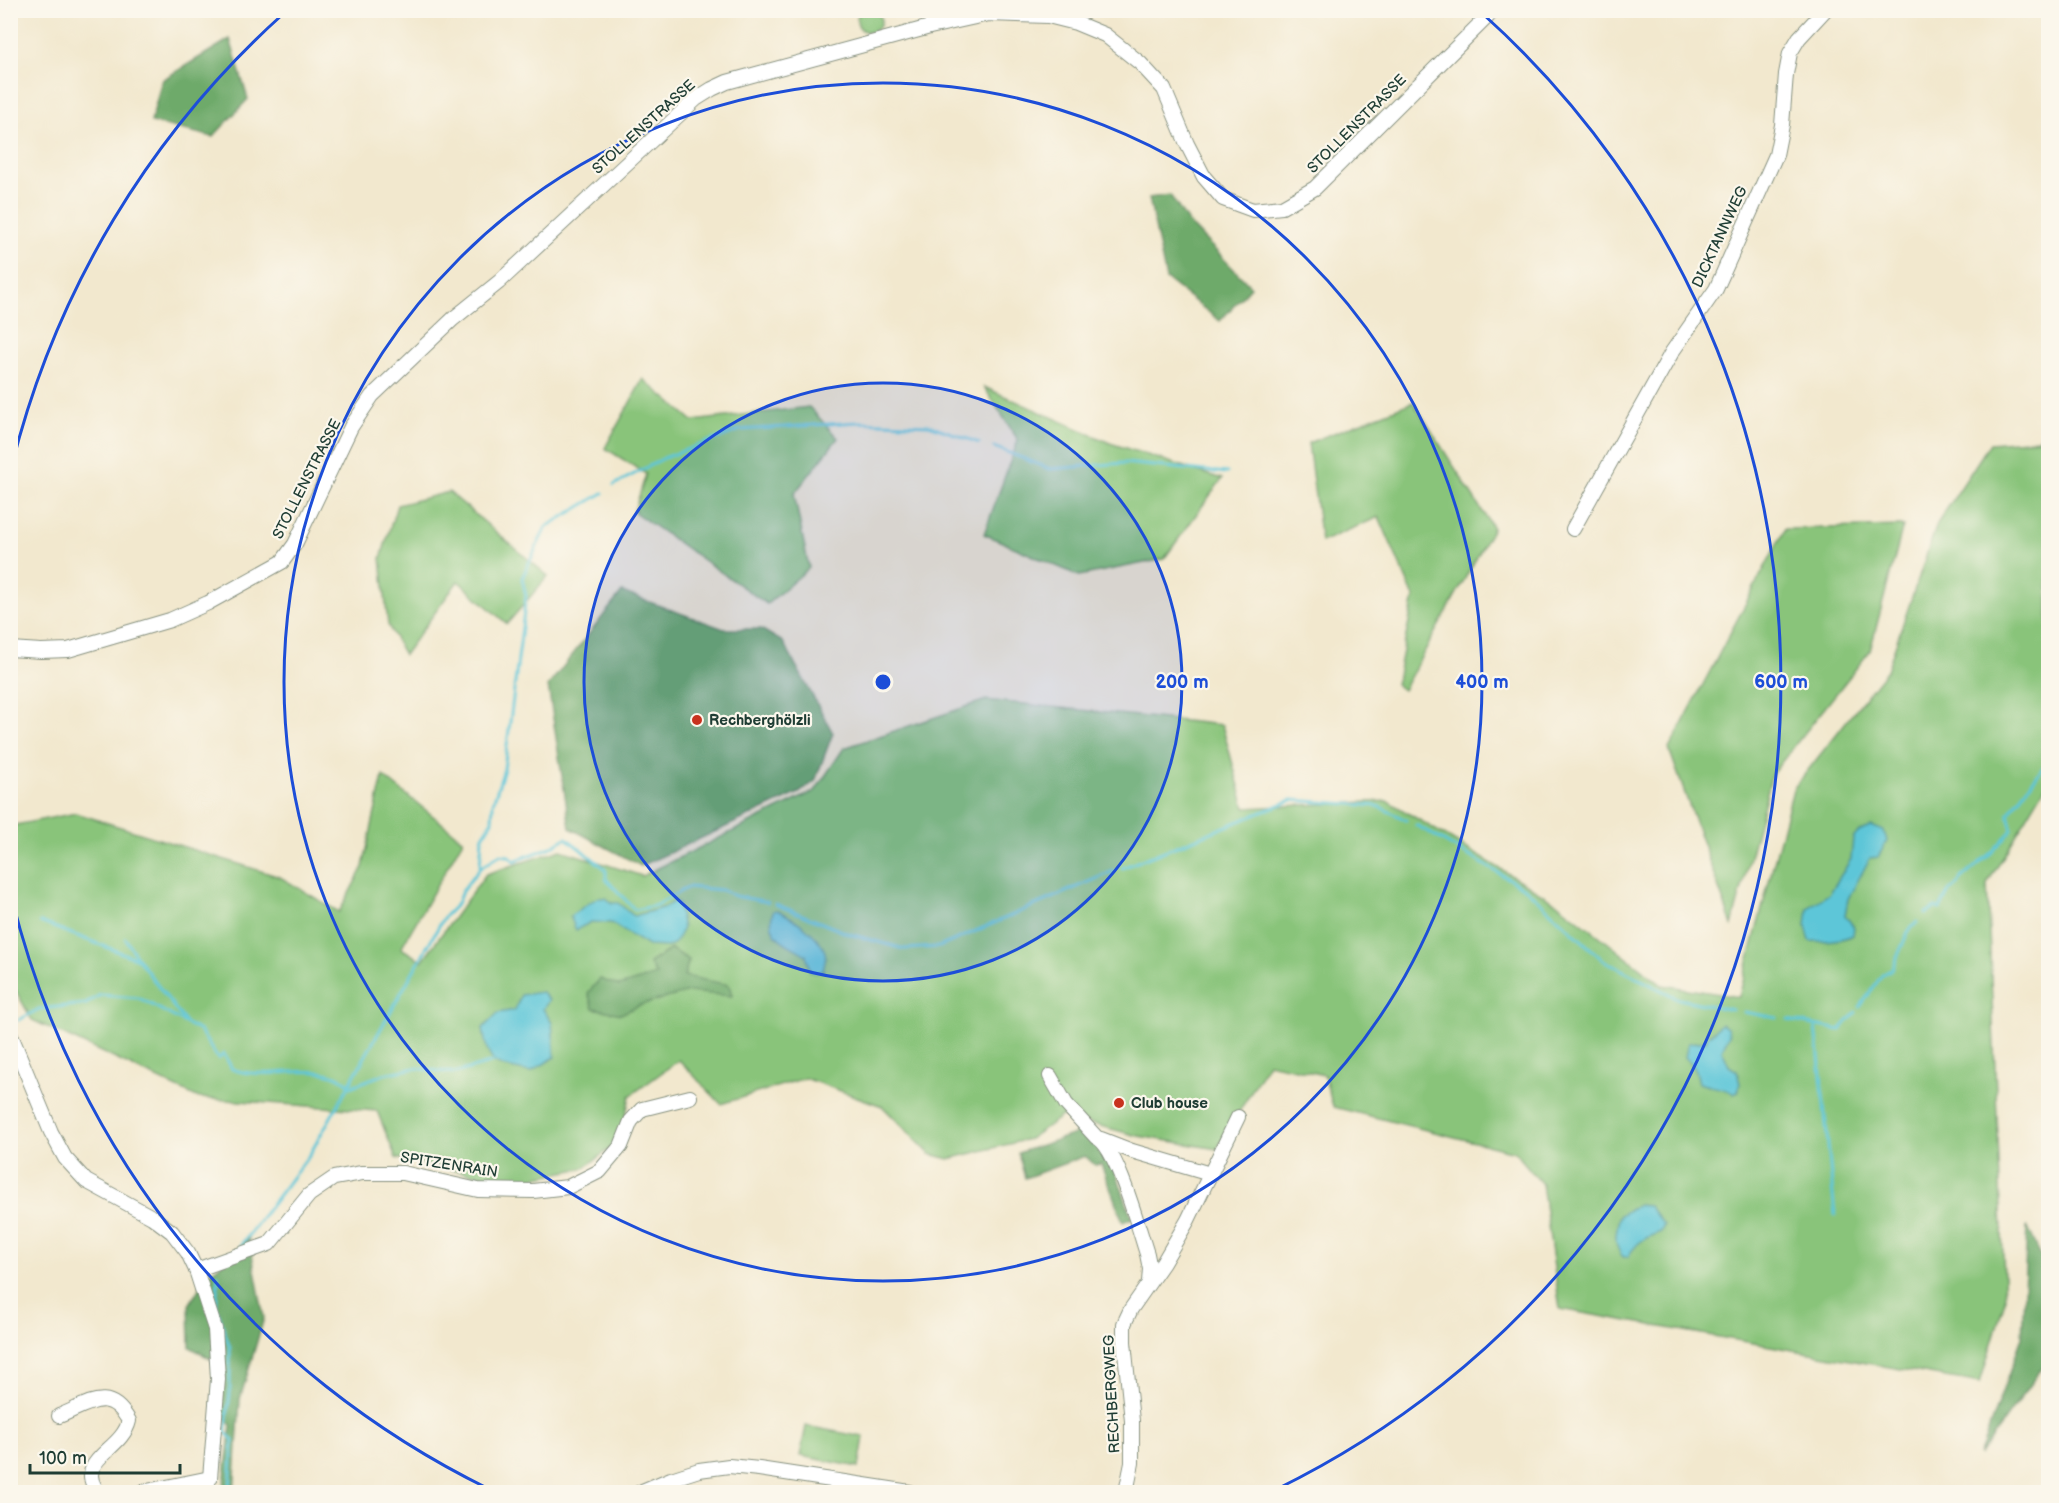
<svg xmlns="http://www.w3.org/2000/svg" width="2059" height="1503" viewBox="0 0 2059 1503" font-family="'Balsamiq Sans',sans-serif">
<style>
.green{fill:#89c47a;stroke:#548057;stroke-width:1.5}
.forest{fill:#6eaa6a;stroke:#46744f;stroke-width:1.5}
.water{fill:#5dc6d8;stroke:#3e8286;stroke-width:1.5}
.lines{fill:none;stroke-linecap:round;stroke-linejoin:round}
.stream{stroke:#5dc6d8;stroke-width:3}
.minor-casing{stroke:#889281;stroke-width:16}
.minor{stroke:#fff;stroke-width:14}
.ring{fill:none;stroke:#1d4ed8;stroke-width:3}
.poi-dot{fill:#c8321e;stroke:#fbf7ec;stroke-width:2}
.labels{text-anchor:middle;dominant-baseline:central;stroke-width:4.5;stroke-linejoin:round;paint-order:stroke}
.street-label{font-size:15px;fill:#1f3d34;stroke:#fbf7ec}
.poi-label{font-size:15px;font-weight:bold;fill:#1f3d34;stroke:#fbf7ec;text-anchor:start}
.centre{fill:#1d4ed8;stroke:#fbf7ec;stroke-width:3}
.ring-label{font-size:18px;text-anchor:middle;font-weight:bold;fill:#1d4ed8;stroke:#fbf7ec;stroke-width:4.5;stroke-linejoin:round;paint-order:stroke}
</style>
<rect width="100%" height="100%" fill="#fbf7ec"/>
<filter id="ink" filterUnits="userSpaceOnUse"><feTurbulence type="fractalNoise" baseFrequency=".0167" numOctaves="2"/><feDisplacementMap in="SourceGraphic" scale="12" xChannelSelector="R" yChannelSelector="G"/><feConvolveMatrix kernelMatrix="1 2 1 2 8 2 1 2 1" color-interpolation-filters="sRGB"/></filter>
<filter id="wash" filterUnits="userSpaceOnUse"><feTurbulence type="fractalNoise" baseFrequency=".008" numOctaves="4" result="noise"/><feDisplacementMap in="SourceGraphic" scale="24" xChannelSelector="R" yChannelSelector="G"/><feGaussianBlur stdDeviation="1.35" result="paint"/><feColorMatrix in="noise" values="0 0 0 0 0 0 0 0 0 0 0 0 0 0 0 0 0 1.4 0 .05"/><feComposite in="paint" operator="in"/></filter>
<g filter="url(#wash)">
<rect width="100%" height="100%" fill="#f2e8ce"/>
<g class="green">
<circle cx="869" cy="20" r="12"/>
<path d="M 643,379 L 693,421 L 809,407 L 838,438 L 794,494 L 809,568 L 767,604 L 634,512 L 646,474 L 605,448 Z"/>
<path d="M 984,387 L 1110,443 L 1222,479 L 1164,559 L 1079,576 L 984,534 L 1018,440 Z"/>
<path d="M 1413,402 L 1493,528 L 1403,690 L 1396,685 L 1414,597 L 1379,517 L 1321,542 L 1308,443 Z"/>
<path d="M 2048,424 L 2048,782 L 1987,884 L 2005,1300 L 1980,1383 L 1560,1309 L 1542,1184 L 1515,1152 L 1333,1107 L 1324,1075 L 1268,1063 L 1217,1149 L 1138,1136 L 1062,1116 L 1029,1139 L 949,1159 L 930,1154 L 882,1106 L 805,1078 L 721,1104 L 679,1060 L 630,1096 L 620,1141 L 584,1168 L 511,1182 L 396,1158 L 377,1111 L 199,1098 L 32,1020 L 11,982 L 10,826 L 76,813 L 280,877 L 339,912 L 363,867 L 383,776 L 463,840 L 401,948 L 422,961 L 486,874 L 561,850 L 642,876 L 815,791 L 844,748 L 986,700 L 1222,725 L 1245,808 L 1388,801 L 1557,903 L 1662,985 L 1739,997 L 1793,789 L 1887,670 L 1937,524 L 1990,443 L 2039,439 Z"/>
<path d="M 449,492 L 548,576 L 507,624 L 458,581 L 404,655 L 388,625 L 381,558 L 397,505 Z"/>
<path d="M 1903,526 L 1870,651 L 1772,774 L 1732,925 L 1669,749 L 1785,529 Z"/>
<path d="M 806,1426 L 864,1437 L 859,1467 L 800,1456 Z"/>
</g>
<g class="forest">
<path d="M 230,39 L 248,99 L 213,137 L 151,122 L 162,80 Z"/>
<path d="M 1170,195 L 1187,221 L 1251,287 L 1220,321 L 1166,279 L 1149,198 Z"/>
<path d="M 622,592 L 724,629 L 761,629 L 783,642 L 833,733 L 815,781 L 799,793 L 641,866 L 570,828 L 548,686 Z"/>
<path d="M 671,949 L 689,960 L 684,976 L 729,985 L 732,996 L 689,992 L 640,1005 L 621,1014 L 593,1008 L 588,993 L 600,979 L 619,986 L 656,975 L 649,963 Z"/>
<path d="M 1080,1132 L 1100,1146 L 1112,1161 L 1132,1218 L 1123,1222 L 1101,1164 L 1095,1165 L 1085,1156 L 1025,1178 L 1018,1153 Z"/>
<path d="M 2027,1225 L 2048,1272 L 2048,1359 L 1979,1456 L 2022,1337 Z"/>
<path d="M 249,1239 L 264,1318 L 240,1399 L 234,1492 L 223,1492 L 231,1425 L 218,1412 L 213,1360 L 190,1347 L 189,1305 L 206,1277 Z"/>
</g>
<g class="water">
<path d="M 1871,826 L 1884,831 L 1887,841 L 1878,857 L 1870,858 L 1848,899 L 1845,915 L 1854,927 L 1853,935 C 1845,940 1820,942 1810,941 L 1806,926 L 1808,908 L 1830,893 L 1851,859 L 1853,838 L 1859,832 Z"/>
<path d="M 597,898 L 606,898 L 612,903 L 618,903 L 634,916 L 665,907 L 674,901 L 678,903 L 683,928 L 675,943 L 668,947 L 648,946 L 611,923 L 591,922 L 576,930 L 570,916 Z"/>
<path d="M 777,910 C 792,917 820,935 825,952 C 827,958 824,965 823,971 L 815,973 L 810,971 L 806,955 C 786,942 765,938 773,911 Z"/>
<path d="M 542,992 L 549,1000 L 543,1009 L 552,1023 L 555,1057 L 531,1072 C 495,1065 488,1068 483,1028 L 498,1013 L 515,1010 L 521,995 Z"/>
<path d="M 1721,1024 L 1727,1028 L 1729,1035 L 1722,1050 L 1729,1066 L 1737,1071 L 1740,1084 L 1738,1092 L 1734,1094 C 1728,1088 1710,1087 1699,1083 L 1696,1070 L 1685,1057 L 1688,1043 L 1706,1041 L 1708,1036 Z"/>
<path d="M 1637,1205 L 1649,1206 L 1664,1225 L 1661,1232 C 1646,1237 1636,1242 1628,1257 L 1623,1257 C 1612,1244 1616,1230 1620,1215 Z"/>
</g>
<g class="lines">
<g class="stream">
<path d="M 994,447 L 1050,469 L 1124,463 L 1227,473"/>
<path d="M 614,485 L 664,458 L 740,430 L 858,422 L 929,425 L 979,443"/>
<path d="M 1416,825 L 1526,889 L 1603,960 L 1655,987"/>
<path d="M 480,867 L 482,838 L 492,821 L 493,803 L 504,769 L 526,596 L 522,578 L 546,527 L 603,493"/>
<path d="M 1122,868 L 1292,800 L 1378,806 L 1406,820"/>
<path d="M 775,904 L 849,934 L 904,949 L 939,947 L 1114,871"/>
<path d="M 1925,914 L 1935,907 L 1940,909 L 1949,891 L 1958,885 L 1962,878 L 1992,852 L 2012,830 L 2008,814 L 2048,761"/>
<path d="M 40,922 L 138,959"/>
<path d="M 125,938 L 138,959 L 185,1022"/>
<path d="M 1657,988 L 1679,999 L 1732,1010"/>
<path d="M 1860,1007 L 1882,975 L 1892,969 L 1908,932 L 1917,922"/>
<path d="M 1744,1012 L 1777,1018"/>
<path d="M 19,1020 L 39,1009 L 86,1004 L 100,995 L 139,998 L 200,1031 L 218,1059 L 224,1054 L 232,1069 C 238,1071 245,1073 251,1073 C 282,1076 324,1062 349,1084"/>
<path d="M 1788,1020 L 1840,1030 L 1856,1012"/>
<path d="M 1816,1026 L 1835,1215"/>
<path d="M 347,1088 L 384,1074 L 415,1068 L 455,1073 L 493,1062"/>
<path d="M 241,1245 L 310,1154 L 444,917 L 457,904 L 462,891 L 479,869 L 499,855 L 509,856 L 514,861 L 549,848 L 566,838 L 602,866 L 606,871 L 606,879 L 635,910 L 657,905 L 688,887 L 722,890 L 735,896 L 768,902"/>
<path d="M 218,1275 L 216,1307 L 230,1348 L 230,1393 L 225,1432 L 233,1440 L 230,1488 L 226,1492"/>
</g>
</g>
</g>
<g filter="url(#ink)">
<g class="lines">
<g class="minor-casing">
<g id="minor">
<path d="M 1573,529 L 1672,352 L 1716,289 L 1776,155 L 1782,125 L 1786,74 L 1790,53 L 1799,38 L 1825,10"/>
<path d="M 10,649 L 41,651 L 68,650 L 170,620 L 208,603 L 282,562 L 295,544 L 351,427 L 372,396 L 453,319 L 499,282 L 696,99 L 712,89 L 727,82 L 930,27 L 989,14 L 1048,16 L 1076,23 L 1105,35 L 1140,63 L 1164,89 L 1187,144 L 1204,177 L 1223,199 L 1253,210 L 1282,207 L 1315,188 L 1494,10"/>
<path d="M 10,1033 L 51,1132 L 65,1158 L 86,1181 L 152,1217 L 172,1232 L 188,1253 L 196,1270 L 215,1329 L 218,1379 L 210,1478 L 203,1492"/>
<path d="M 1050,1076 L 1066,1104 L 1096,1137 C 1117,1146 1139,1230 1147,1254 L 1150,1269 L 1149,1282"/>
<path d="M 1101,1139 L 1132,1151 L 1210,1174"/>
<path d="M 196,1270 L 269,1244 L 309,1195 L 334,1178 L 362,1173 L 403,1173 L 478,1190 L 533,1191 L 568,1187 L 600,1171 L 621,1146 L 631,1121 L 642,1109 L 690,1097"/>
<path d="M 59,1416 C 89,1404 109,1385 129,1421 C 122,1451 73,1460 98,1492"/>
<path d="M 142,1492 L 210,1478"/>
<path d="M 640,1492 L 671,1479 L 699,1470 L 729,1466 L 759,1469 L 910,1492"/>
<path d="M 1126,1492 L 1132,1463 L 1132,1421 L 1124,1342 L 1124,1324 L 1131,1309 L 1163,1263 L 1188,1220 L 1238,1117"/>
</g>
</g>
<use href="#minor" class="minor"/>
</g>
</g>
<circle cx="883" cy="682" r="299" fill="#1d4ed8" fill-opacity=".12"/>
<g class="ring">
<circle cx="883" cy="682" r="299"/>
<circle cx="883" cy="682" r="599"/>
<path d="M489 1489A898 898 0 0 1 12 899M12 465A898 898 0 0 1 282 15M1484 15A898 898 0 0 1 1277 1489"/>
</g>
<g class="poi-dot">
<circle cx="697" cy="720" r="6"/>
<circle cx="1119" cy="1103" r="6"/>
</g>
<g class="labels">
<g class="street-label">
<text transform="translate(1357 124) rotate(-45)">STOLLENSTRASSE</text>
<text transform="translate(644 127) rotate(-42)">STOLLENSTRASSE</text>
<text transform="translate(1720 237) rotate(-65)">DICKTANNWEG</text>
<text transform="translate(307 479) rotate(-63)">STOLLENSTRASSE</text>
<text transform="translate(449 1165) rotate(9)">SPITZENRAIN</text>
<text transform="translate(1112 1394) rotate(-93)">RECHBERGWEG</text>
</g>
<g class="poi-label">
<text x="709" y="720">Rechberghölzli</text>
<text x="1131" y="1103">Club house</text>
</g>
</g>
<circle cx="883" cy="682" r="9" class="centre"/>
<g class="ring-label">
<text x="1182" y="688">200 m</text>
<text x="1482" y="688">400 m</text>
<text x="1781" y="688">600 m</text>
</g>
<rect width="2059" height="1503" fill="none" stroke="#fbf7ec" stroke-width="36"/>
<path d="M30 1464v9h150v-9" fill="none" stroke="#1f3d34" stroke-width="3"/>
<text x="39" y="1464" font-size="18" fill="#1f3d34" stroke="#fbf7ec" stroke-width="4.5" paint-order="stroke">100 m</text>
</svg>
